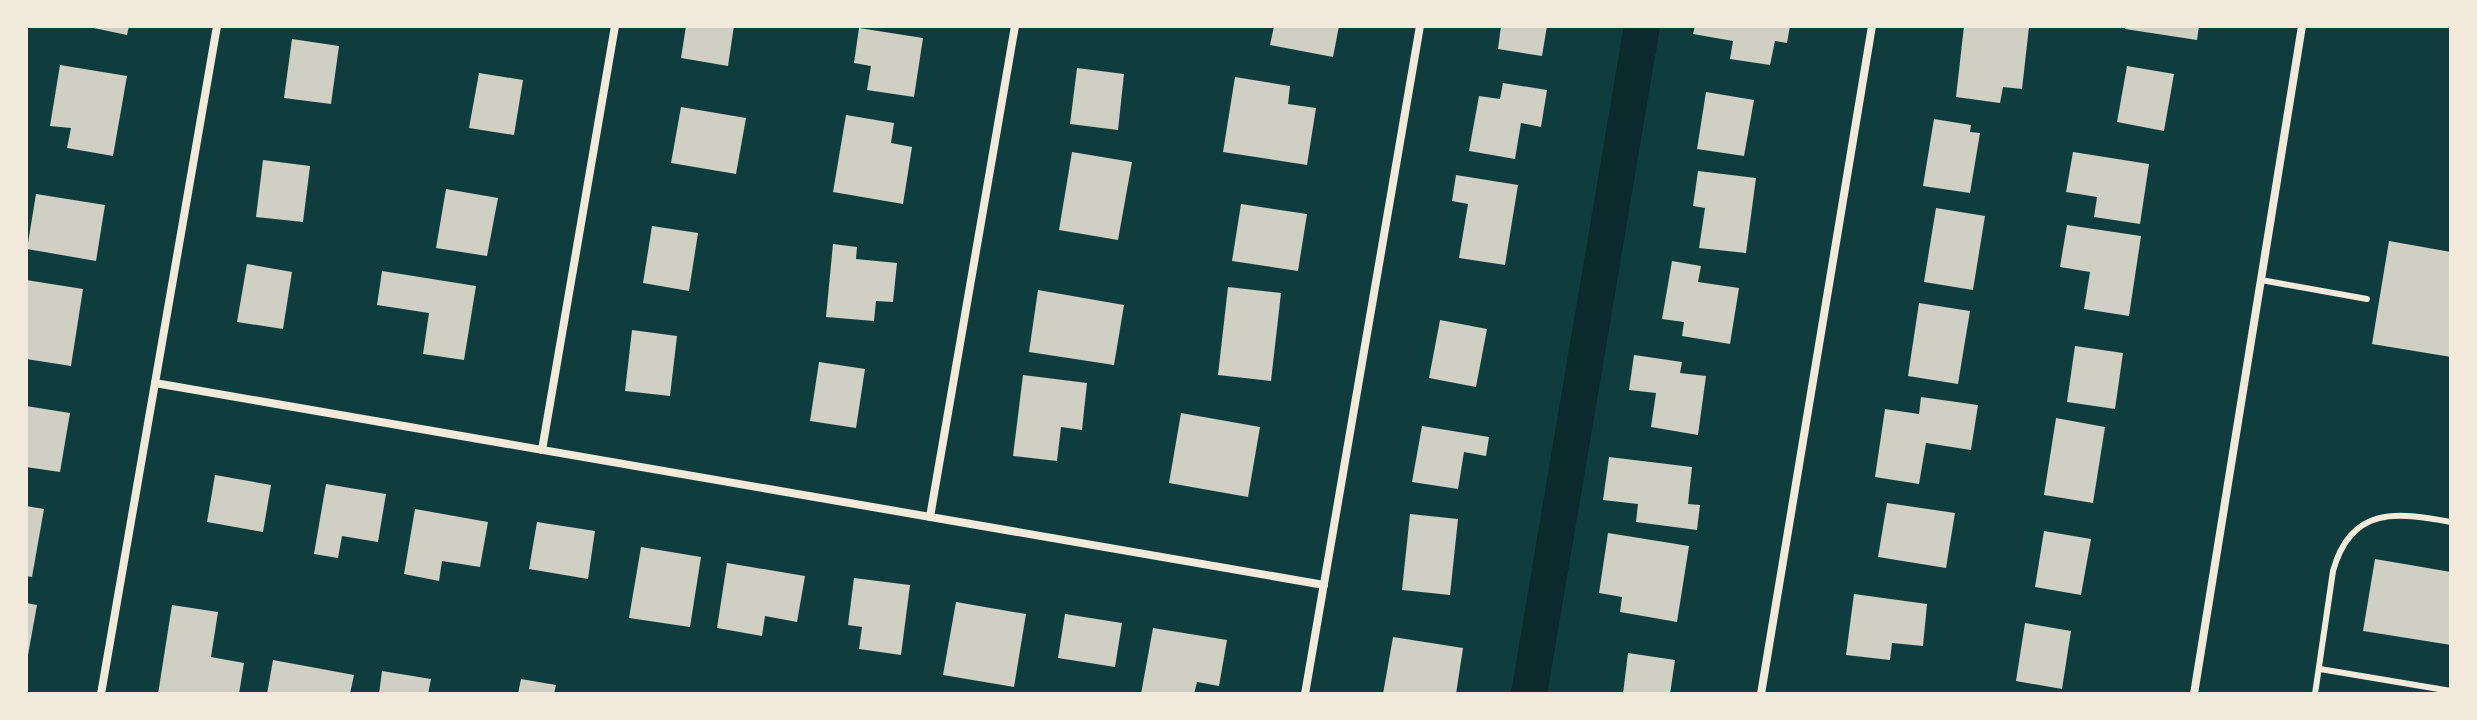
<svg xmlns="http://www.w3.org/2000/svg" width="2477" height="720" viewBox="0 0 2477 720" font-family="Quicksand,sans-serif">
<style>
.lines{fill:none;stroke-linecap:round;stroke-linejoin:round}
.canal{stroke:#0a2a2b;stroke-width:36}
.building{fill:#cfcfc3}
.service{stroke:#f1e9da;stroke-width:6}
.minor{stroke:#f1e9da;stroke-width:8}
</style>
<rect width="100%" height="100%" fill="#0f3d3e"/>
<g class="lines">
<path class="canal" d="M 1529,694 L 1642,26"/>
</g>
<g class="building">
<path d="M 84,26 L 129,26 L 127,35 Z"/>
<path d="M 686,26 L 734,26 L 728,66 L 681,58 Z"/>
<path d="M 1274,26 L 1339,26 L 1333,57 L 1270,45 Z"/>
<path d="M 1501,26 L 1547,26 L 1542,56 L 1498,49 Z"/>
<path d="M 1695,26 L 1790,26 L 1787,43 L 1775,41 L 1770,65 L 1730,59 L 1733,41 L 1693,34 Z"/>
<path d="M 1964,26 L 2029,27 L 2022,89 L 2003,87 L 2000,103 L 1956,97 Z"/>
<path d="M 2125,26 L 2199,26 L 2197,40 L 2125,29 Z"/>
<path d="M 859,28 L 923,38 L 914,97 L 867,90 L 871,66 L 854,63 Z"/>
<path d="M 292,39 L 339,46 L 331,104 L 284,98 Z"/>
<path d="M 60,65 L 127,76 L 113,156 L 67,148 L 71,128 L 50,126 Z"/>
<path d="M 2127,66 L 2174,74 L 2164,131 L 2117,122 Z"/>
<path d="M 1077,68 L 1124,74 L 1118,130 L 1070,124 Z"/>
<path d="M 479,73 L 523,80 L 514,135 L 469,128 Z"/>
<path d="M 1235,77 L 1290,86 L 1288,104 L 1316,108 L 1307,165 L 1223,152 Z"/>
<path d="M 1503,83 L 1547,90 L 1541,127 L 1521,123 L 1515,159 L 1469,151 L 1479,96 L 1500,99 Z"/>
<path d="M 1706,92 L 1754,100 L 1744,156 L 1697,149 Z"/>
<path d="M 681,107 L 746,118 L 736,174 L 671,163 Z"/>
<path d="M 846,115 L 894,123 L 891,143 L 912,147 L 903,204 L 833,192 Z"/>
<path d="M 1934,119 L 1971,125 L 1970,132 L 1980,133 L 1970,193 L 1923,186 Z"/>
<path d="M 1072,152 L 1132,162 L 1118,240 L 1059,230 Z"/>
<path d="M 2073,152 L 2149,164 L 2140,224 L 2094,217 L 2097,197 L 2066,192 Z"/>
<path d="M 263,160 L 310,166 L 303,222 L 256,217 Z"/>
<path d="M 1698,171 L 1756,178 L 1746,253 L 1699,248 L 1705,208 L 1693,206 Z"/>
<path d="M 1456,175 L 1518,185 L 1505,265 L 1459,258 L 1468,204 L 1452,201 Z"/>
<path d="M 446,189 L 498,198 L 487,256 L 436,248 Z"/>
<path d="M 36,194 L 105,205 L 96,261 L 27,249 Z"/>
<path d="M 1241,204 L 1307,214 L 1298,271 L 1232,261 Z"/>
<path d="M 1936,208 L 1985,216 L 1973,290 L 1924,282 Z"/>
<path d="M 2067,225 L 2141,236 L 2129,316 L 2084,309 L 2090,272 L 2060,267 Z"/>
<path d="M 652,226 L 698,233 L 689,291 L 643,283 Z"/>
<path d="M 2389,241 L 2451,252 L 2451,357 L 2372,344 Z"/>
<path d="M 833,244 L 857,247 L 856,259 L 897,263 L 893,302 L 876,301 L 874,321 L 826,317 Z"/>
<path d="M 1672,261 L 1701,266 L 1698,282 L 1739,288 L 1730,344 L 1682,336 L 1684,322 L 1662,319 Z"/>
<path d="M 247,264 L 292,272 L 283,329 L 237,322 Z"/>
<path d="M 382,271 L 476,286 L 464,360 L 423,354 L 429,313 L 377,305 Z"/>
<path d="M 26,280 L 83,289 L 71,366 L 26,359 Z"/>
<path d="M 1228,287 L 1281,293 L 1271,381 L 1218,375 Z"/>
<path d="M 1038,290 L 1124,305 L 1114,365 L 1029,352 Z"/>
<path d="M 1919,303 L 1970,311 L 1958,384 L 1908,376 Z"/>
<path d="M 1440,320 L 1487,329 L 1476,387 L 1429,378 Z"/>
<path d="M 632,330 L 677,336 L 670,396 L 625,391 Z"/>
<path d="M 2075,346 L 2123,353 L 2115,409 L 2067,402 Z"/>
<path d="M 1634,355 L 1682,362 L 1680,373 L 1706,376 L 1698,435 L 1651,427 L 1656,393 L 1629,390 Z"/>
<path d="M 819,362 L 865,369 L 856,428 L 810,421 Z"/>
<path d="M 1023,375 L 1087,383 L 1082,430 L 1061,427 L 1057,461 L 1013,456 Z"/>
<path d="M 1921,397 L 1978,405 L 1971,450 L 1926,443 L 1919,484 L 1875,477 L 1885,409 L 1919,414 Z"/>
<path d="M 26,406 L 70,413 L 60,472 L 26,467 Z"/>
<path d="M 1181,413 L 1260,427 L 1248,497 L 1169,483 Z"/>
<path d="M 2056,418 L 2105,427 L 2093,503 L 2044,495 Z"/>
<path d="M 1422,426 L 1489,437 L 1486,456 L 1464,452 L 1458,489 L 1412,482 Z"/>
<path d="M 1609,457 L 1692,467 L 1688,504 L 1700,505 L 1697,530 L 1636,522 L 1638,504 L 1603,500 Z"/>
<path d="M 215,475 L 271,485 L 263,532 L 207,522 Z"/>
<path d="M 326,484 L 386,494 L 378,542 L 342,536 L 338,558 L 314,554 Z"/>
<path d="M 1887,503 L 1955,513 L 1946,568 L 1878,557 Z"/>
<path d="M 26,506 L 44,509 L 32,577 L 26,576 Z"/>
<path d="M 415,509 L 488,522 L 480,567 L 442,561 L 439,581 L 404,574 Z"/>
<path d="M 1410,514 L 1458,519 L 1450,595 L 1402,590 Z"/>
<path d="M 537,522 L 595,531 L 588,579 L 529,569 Z"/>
<path d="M 2044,531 L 2091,539 L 2081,595 L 2035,587 Z"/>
<path d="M 1608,533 L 1689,546 L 1677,622 L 1620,612 L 1622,597 L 1599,593 Z"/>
<path d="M 641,547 L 701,557 L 690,627 L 629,618 Z"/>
<path d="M 2375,559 L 2451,572 L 2451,645 L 2363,631 Z"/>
<path d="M 727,563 L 805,576 L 797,622 L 765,616 L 762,636 L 717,628 Z"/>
<path d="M 854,578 L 910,585 L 901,655 L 859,649 L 862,627 L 848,625 Z"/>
<path d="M 1854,594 L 1927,604 L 1923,646 L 1892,643 L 1890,660 L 1846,655 Z"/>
<path d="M 956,602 L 1026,614 L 1014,687 L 943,675 Z"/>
<path d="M 26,603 L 37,605 L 28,655 L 26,655 Z"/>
<path d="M 172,605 L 218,612 L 211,657 L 244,663 L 239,694 L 158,694 Z"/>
<path d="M 1065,614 L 1122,623 L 1115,667 L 1058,658 Z"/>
<path d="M 2025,623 L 2071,631 L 2062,689 L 2016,681 Z"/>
<path d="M 1153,628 L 1227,640 L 1219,686 L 1197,682 L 1194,694 L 1141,694 Z"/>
<path d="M 1393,637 L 1463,648 L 1456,694 L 1383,694 Z"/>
<path d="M 1628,653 L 1675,660 L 1670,694 L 1623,694 Z"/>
<path d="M 273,660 L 354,675 L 350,694 L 267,694 Z"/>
<path d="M 382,671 L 431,679 L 428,694 L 379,694 Z"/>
<path d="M 521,679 L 556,685 L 554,694 L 518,694 Z"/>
</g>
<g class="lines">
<g class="service">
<path d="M 2261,280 L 2367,299"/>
<path d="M 2320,669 L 2451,691"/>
<path d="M 2315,694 L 2333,571 C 2351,506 2396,512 2451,522"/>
</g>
<g class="minor">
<path d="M 155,383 L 1324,585"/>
<path d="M 542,450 L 615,26"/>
<path d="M 930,517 L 1015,26"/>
<path d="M 101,694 L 217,26"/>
<path d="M 1305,694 L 1420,26"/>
<path d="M 1761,694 L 1872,26"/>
<path d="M 2194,694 L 2302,26"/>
</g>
</g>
<rect width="2477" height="720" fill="none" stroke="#f1e9da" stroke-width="56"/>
</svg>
